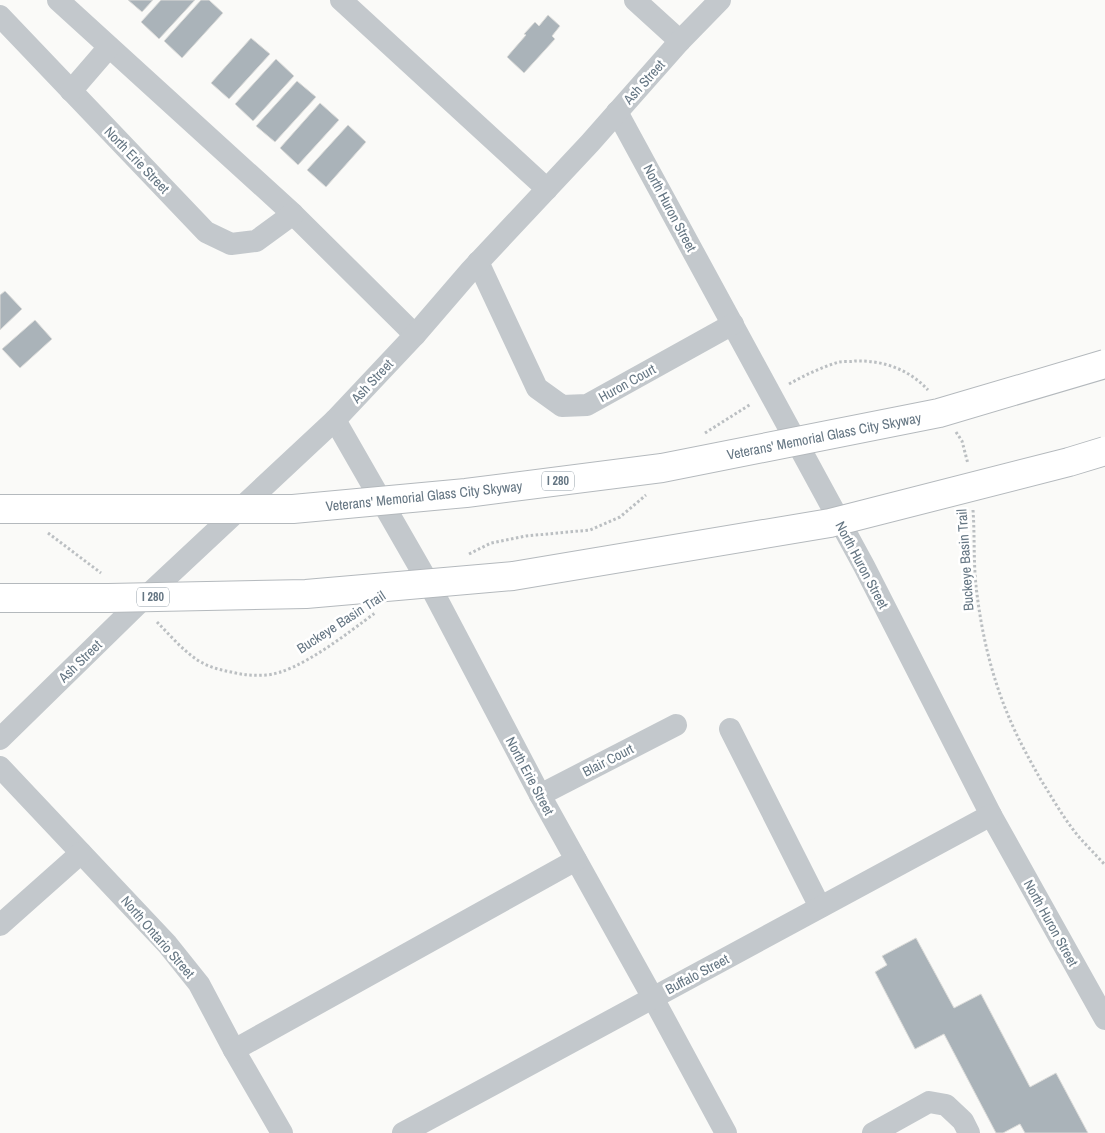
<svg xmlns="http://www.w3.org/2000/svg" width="1105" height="1133" viewBox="0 0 1105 1133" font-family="'Archivo Narrow',sans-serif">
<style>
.building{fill:#aab3b9;stroke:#dcdcda}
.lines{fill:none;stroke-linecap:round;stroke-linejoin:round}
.path{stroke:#bbbfc2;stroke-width:3;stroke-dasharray:2.5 2.5;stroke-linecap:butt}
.minor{stroke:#c3c8cc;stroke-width:22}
.highway-bridge-casing{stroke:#b4b9bd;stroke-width:30;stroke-linecap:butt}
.highway-bridge{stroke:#fff;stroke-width:28}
.labels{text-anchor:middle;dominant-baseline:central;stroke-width:5;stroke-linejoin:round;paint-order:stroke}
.shield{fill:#fff;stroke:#939fa8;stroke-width:1}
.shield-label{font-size:12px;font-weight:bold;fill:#657683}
.street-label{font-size:14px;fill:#657683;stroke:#fff}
</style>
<rect width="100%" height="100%" fill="#fafaf8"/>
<g class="building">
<path d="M 128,0 L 153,0 L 142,12 Z"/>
<path d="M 161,0 L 195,0 L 159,39 L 141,22 Z"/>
<path d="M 201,0 L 209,0 L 223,13 L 182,58 L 164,41 Z"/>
<path d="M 548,15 L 560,26 L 552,36 L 555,39 L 524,73 L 507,57 L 526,35 L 524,34 L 535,22 L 539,26 Z"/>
<path d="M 251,38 L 270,54 L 229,99 L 211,83 Z"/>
<path d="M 276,59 L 294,76 L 253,121 L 235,104 Z"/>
<path d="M 297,81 L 316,97 L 275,142 L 256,126 Z"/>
<path d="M 320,103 L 339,120 L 298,165 L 280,148 Z"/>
<path d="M 348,125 L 366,142 L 326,187 L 307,170 Z"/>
<path d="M 5,291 L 22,309 L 0,330 L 0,295 Z"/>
<path d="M 35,320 L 52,339 L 20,368 L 2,349 Z"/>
<path d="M 916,938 L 954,1008 L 981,994 L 1030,1087 L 1056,1073 L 1088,1133 L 1025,1133 L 1020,1124 L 1003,1133 L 996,1133 L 944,1034 L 915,1049 L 875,972 L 887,965 L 882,956 Z"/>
</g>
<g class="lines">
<g class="path">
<path d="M 789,384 C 805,375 822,367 839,362 C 844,361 850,362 855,361 C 882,360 909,369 928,390"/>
<path d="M 956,432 L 962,441 L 968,464"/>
<path d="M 705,433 L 751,404"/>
<path d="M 973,510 C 975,538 973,566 977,594 C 982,635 992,677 1008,715 C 1017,737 1029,759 1041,780 C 1053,799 1064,819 1079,837 C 1087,846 1096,855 1105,865"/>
<path d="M 48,533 L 101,573"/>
<path d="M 469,554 L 491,543 L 526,536 L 590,530 L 620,517 L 646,495"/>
<path d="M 157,622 C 170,635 183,651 199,661 C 209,667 220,670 231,672 C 243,675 254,676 266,675 C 298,673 349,632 375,613"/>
</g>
<g class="minor">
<path d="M 58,0 L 293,214 L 415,335"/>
<path d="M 341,0 L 547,189"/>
<path d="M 635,0 L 680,41"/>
<path d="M 0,16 L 206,232 L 231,244 L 256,241 L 293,214"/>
<path d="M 71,91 L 109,47"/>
<path d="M 617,112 L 864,566 L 991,815 L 1105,1019"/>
<path d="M 478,262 L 537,388 L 562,406 L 587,405 L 733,324"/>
<path d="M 335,420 L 428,582 L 540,795 L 653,998 L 726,1133"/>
<path d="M 730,729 L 820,907"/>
<path d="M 0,739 L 138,604 L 335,420 L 415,335 L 471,270 L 590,143 L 680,41 L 720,0"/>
<path d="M 0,767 L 167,944 L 199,984 L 234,1050 L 282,1133"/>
<path d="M 540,795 L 676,725"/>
<path d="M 0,925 L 81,853"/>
<path d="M 234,1050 L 576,860"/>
<path d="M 403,1133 L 991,815"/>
<path d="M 873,1133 L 929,1102 L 946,1105 L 963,1121 L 969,1133"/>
</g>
<g class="highway-bridge-casing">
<g id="highway-bridge">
<path d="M 0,509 L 293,509 L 466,493 L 662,468 L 939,413 L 1105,364"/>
<path d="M 0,598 L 108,598 L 306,594 L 513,576 L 830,523 L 1069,462 L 1105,451"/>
</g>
</g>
<use href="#highway-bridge" class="highway-bridge"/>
</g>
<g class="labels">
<g class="shield">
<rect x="542" y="471.5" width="32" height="19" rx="4"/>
<rect x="137" y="587.5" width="32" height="19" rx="4"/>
</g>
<g class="shield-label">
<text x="558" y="481">I 280</text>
<text x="153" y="597">I 280</text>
</g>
<g class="street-label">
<text transform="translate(644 82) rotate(-48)">Ash Street</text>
<text transform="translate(137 160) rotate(46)">North Erie Street</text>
<text transform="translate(670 208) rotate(62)">North Huron Street</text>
<text transform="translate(372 381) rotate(-47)">Ash Street</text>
<text transform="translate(627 383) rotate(-29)">Huron Court</text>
<text transform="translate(824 436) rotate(-11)">Veterans' Memorial Glass City Skyway</text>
<text transform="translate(424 496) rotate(-6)">Veterans' Memorial Glass City Skyway</text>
<text transform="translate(965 560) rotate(-94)">Buckeye Basin Trail</text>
<text transform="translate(862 565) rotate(62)">North Huron Street</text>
<text transform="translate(341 622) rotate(-33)">Buckeye Basin Trail</text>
<text transform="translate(80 661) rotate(-44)">Ash Street</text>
<text transform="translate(608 760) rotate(-27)">Blair Court</text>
<text transform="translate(530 776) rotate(62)">North Erie Street</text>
<text transform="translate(1051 923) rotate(61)">North Huron Street</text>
<text transform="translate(158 937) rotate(49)">North Ontario Street</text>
<text transform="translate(697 974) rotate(-28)">Buffalo Street</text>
</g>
</g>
</svg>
